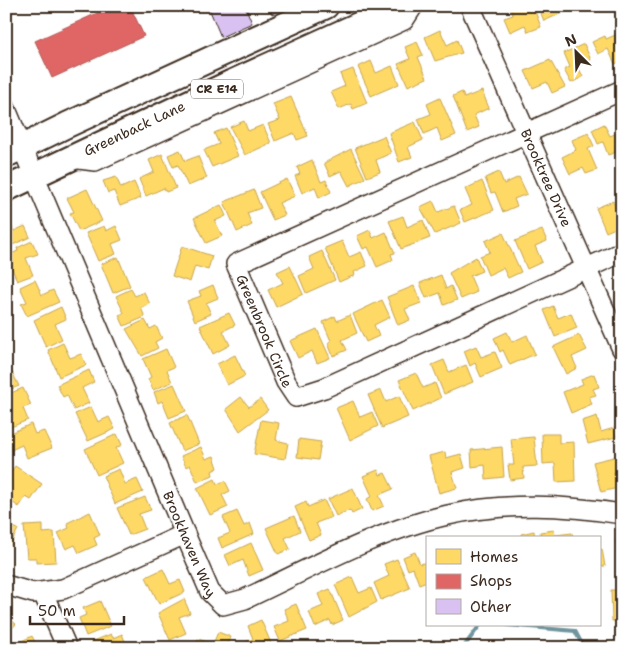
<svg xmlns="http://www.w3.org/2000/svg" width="628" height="654" viewBox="0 0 628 654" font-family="'Shantell Sans',sans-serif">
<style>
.homes{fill:#ffd966;stroke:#c4a450}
.shops{fill:#e06666;stroke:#ae5450}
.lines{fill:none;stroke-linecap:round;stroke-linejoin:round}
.stream{stroke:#70959e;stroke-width:4}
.building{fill:#d9c2f1;stroke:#3b2a1e}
.minor-casing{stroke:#3b2a1e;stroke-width:22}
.major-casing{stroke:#3b2a1e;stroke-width:28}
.minor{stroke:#fff;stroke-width:19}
.major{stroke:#fff;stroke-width:24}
.labels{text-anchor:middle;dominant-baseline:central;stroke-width:5;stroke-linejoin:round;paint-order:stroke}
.shield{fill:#fff;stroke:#766a62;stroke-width:1}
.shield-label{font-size:12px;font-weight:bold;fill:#3b2a1e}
.street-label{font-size:14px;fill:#3b2a1e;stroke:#fff}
</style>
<rect width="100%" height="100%" fill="#fff"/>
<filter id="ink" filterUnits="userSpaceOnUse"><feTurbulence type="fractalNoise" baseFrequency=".02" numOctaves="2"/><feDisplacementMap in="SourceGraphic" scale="10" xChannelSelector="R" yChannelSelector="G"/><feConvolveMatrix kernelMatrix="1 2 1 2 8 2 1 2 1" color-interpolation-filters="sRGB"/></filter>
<g filter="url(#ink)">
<g class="homes">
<path d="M 509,6 L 533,6 L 541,27 L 528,32 L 525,25 L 510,32 L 504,18 L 513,15 Z"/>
<path d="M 538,6 L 567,6 L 561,9 L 562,13 L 544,21 Z"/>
<path d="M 440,30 L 447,45 L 457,40 L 462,53 L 435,61 L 425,37 Z"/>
<path d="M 620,33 L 622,61 L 615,64 L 608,49 L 598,54 L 592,42 L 605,36 L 606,39 Z"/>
<path d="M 417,42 L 423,55 L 418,57 L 427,78 L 408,86 L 398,64 L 410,59 L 405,47 Z"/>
<path d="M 584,44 L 591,60 L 578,66 L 583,77 L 571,83 L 564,70 L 570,67 L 564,53 Z"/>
<path d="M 550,60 L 565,87 L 552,93 L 547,82 L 533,88 L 525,71 Z"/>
<path d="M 371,61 L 376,73 L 392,66 L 399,84 L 371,96 L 358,67 Z"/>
<path d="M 353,69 L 367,103 L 353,109 L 351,104 L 339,109 L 331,92 L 345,86 L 340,74 Z"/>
<path d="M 482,91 L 489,108 L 474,115 L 479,127 L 467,132 L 453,96 L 462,92 L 464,98 Z"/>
<path d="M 291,97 L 308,136 L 297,140 L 294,133 L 275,141 L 268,124 L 280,120 L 273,104 Z"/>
<path d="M 440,98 L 456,135 L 442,141 L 437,128 L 424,134 L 418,119 L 431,114 L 427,104 Z"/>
<path d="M 244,121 L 248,131 L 263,125 L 271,143 L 245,155 L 230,127 Z"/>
<path d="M 415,122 L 423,140 L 408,147 L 412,157 L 399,162 L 389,133 Z"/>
<path d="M 604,124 L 610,136 L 622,131 L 622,150 L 608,155 L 603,142 L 598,144 L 592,130 Z"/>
<path d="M 226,128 L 238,156 L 212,167 L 204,150 L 219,144 L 214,133 Z"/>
<path d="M 588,133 L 594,146 L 588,149 L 597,170 L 586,174 L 583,168 L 570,174 L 562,157 L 576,150 L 572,140 Z"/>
<path d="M 384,136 L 391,153 L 376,160 L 380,172 L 367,177 L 355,148 Z"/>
<path d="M 351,149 L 365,178 L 349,186 L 341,171 L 330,176 L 324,163 Z"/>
<path d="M 180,150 L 185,161 L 198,156 L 207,178 L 188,186 L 178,165 L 173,167 L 168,155 Z"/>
<path d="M 162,154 L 176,188 L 166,192 L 164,188 L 146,196 L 139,179 L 154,172 L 149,160 Z"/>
<path d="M 312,160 L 321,182 L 326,180 L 331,192 L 319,198 L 315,187 L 302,193 L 295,176 L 300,174 L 297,167 Z"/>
<path d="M 499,172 L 504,184 L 519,177 L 527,194 L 514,199 L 517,206 L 503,212 L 495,192 L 491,193 L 485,178 Z"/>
<path d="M 116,177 L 121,188 L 134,182 L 141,198 L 120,206 L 114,191 L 108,193 L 103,181 Z"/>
<path d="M 287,179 L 295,196 L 279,203 L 285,215 L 273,220 L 260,192 Z"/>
<path d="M 482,181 L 494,210 L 465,222 L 460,210 L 472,205 L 465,189 Z"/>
<path d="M 87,189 L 102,221 L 79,231 L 70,213 L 74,212 L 67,198 Z"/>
<path d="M 254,190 L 261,208 L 247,213 L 252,225 L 237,232 L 224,202 Z"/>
<path d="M 433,201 L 438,212 L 454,206 L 461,223 L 435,234 L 420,207 Z"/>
<path d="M 613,201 L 622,225 L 606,232 L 596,208 Z"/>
<path d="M 221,205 L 226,216 L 215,221 L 222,236 L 206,243 L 194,218 Z"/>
<path d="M 6,215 L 14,231 L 25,226 L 30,237 L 6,248 Z"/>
<path d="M 403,216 L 407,227 L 423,220 L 430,238 L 401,249 L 389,221 Z"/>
<path d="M 104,226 L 106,231 L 116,226 L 122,240 L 112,244 L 116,254 L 98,261 L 86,233 Z"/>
<path d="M 370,230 L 373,238 L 386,232 L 395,253 L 391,254 L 393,260 L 377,267 L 368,247 L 363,249 L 357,236 Z"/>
<path d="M 542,230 L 547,241 L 535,246 L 542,262 L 527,269 L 515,241 Z"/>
<path d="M 503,233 L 521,272 L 508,278 L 503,268 L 488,275 L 480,256 L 490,252 L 485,241 Z"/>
<path d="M 32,241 L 38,254 L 26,258 L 33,275 L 17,281 L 11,266 L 6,268 L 6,256 L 18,251 L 17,248 Z"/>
<path d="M 342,241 L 349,257 L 361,252 L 367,266 L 354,272 L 355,275 L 339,282 L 325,248 Z"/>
<path d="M 182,246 L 212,256 L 208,270 L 195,266 L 190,282 L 172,276 Z"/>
<path d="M 322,251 L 335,280 L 306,293 L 299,276 L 314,269 L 309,257 Z"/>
<path d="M 118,257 L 130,286 L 113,293 L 101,264 Z"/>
<path d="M 476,257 L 482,271 L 470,276 L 477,292 L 461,299 L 449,273 Z"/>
<path d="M 290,266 L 303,294 L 276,307 L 268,290 L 283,283 L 277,272 Z"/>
<path d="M 441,275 L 446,289 L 451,286 L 457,300 L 444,305 L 440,293 L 426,298 L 420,283 Z"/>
<path d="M 35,280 L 42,295 L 53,290 L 59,302 L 27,316 L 21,304 L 27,302 L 20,287 Z"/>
<path d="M 213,285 L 218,298 L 206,303 L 211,314 L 195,321 L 187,301 L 201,296 L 199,291 Z"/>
<path d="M 414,286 L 421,303 L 405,309 L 410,320 L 398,325 L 387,297 Z"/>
<path d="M 131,289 L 135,296 L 144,292 L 150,304 L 141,308 L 145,317 L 124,326 L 119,315 L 124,313 L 116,296 Z"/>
<path d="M 382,300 L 390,317 L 374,325 L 379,336 L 366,342 L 353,314 Z"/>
<path d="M 553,306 L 558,318 L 571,313 L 577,328 L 555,337 L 544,310 Z"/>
<path d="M 61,307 L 66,319 L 55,324 L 62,339 L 46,347 L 34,320 Z"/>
<path d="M 229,313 L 235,325 L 223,331 L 230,345 L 213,354 L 200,326 Z"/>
<path d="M 350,315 L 357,333 L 342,340 L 347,350 L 333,356 L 328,343 L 331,341 L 323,322 L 335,316 L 337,321 Z"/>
<path d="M 145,320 L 150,329 L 156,326 L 162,338 L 155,342 L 158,348 L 142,356 L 126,329 Z"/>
<path d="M 317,329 L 330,358 L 317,363 L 312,351 L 298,358 L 290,341 Z"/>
<path d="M 507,332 L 512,342 L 527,335 L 535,354 L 510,365 L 503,350 L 500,352 L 494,338 Z"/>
<path d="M 579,335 L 587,350 L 572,357 L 577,368 L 566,374 L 553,347 Z"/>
<path d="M 63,343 L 70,358 L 81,354 L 86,365 L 59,377 L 48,350 Z"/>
<path d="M 476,346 L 481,357 L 495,352 L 502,368 L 481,377 L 475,363 L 470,366 L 464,351 Z"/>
<path d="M 166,349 L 174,367 L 167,370 L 172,382 L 153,390 L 148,379 L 151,377 L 143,359 Z"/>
<path d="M 235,355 L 245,376 L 227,385 L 217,364 Z"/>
<path d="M 444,360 L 449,372 L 466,365 L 473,382 L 444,394 L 432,365 Z"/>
<path d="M 10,368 L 19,386 L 6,391 L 6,370 Z"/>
<path d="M 89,370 L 94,382 L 82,388 L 89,403 L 74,410 L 67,395 L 63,397 L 57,385 Z"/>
<path d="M 416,373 L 423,388 L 435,383 L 441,398 L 413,411 L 399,380 Z"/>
<path d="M 594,374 L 599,387 L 593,389 L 596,395 L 589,397 L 592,404 L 571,413 L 563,392 L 583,384 L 581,379 Z"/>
<path d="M 174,384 L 186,411 L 169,418 L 162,401 L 158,403 L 154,392 Z"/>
<path d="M 23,388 L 31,405 L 23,408 L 28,420 L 6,429 L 6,395 Z"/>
<path d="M 381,390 L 386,402 L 399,396 L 408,417 L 382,428 L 368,395 Z"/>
<path d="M 241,397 L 249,407 L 260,399 L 268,410 L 240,431 L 226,409 Z"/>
<path d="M 353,401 L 360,417 L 372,412 L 378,426 L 350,440 L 336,408 Z"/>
<path d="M 91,407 L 98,422 L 109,417 L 115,429 L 88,441 L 75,414 Z"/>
<path d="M 187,415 L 199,444 L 182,451 L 170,423 Z"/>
<path d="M 597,416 L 601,432 L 614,428 L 616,437 L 588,444 L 582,421 Z"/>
<path d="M 261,420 L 279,423 L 276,440 L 288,443 L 285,459 L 254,454 Z"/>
<path d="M 31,424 L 35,434 L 44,431 L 52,448 L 27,458 L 22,445 L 11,450 L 6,435 Z"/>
<path d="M 117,434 L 122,445 L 116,448 L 123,463 L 97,475 L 85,449 Z"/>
<path d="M 542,434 L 559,434 L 559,443 L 574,442 L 575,481 L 556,482 L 555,463 L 543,464 Z"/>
<path d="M 534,437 L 537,466 L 523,467 L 524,478 L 510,480 L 508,465 L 514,465 L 511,439 Z"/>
<path d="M 299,439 L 321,442 L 318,460 L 297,457 Z"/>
<path d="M 201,447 L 206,459 L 214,456 L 218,468 L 212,471 L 213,475 L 197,482 L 190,465 L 186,467 L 181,456 Z"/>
<path d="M 502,447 L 504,477 L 486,479 L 485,465 L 472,467 L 471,450 Z"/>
<path d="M 445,452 L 446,458 L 461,454 L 465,468 L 452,472 L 457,488 L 439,493 L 429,456 Z"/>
<path d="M 622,455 L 622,470 L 614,472 L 618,488 L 601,492 L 593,462 Z"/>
<path d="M 15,466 L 42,484 L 31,500 L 26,497 L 19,507 L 6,498 L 6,479 Z"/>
<path d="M 119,469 L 125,484 L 137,479 L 143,492 L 115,504 L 103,476 Z"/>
<path d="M 378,470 L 380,475 L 385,473 L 393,489 L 379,495 L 384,506 L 372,511 L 367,499 L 372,496 L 363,476 Z"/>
<path d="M 215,479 L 217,484 L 225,481 L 230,491 L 222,495 L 228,507 L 210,515 L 197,488 Z"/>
<path d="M 353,488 L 362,509 L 352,514 L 350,510 L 336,516 L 328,499 Z"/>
<path d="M 145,497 L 151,510 L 139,514 L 145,529 L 129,535 L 117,508 Z"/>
<path d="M 324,500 L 332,517 L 316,523 L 321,535 L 309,540 L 295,507 L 306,502 L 308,507 Z"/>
<path d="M 237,511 L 244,526 L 250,523 L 254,534 L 222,548 L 218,538 L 230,533 L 223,517 Z"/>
<path d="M 90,512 L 100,535 L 94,538 L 97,545 L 79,553 L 75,545 L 66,549 L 58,533 L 69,528 L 67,523 Z"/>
<path d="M 294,516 L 300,531 L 285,538 L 290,549 L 278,554 L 266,528 Z"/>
<path d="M 6,524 L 18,529 L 10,546 L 6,544 Z"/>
<path d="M 43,525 L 43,533 L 54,532 L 56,562 L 36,563 L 36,558 L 27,558 L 24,526 Z"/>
<path d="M 554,530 L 555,535 L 572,533 L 573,538 L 541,538 L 540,532 Z"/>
<path d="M 534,531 L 535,538 L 522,538 L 521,534 Z"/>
<path d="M 622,539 L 622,570 L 621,570 L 620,554 L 617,554 L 616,540 Z"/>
<path d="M 251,543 L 263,570 L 249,576 L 243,560 L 230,566 L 225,555 Z"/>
<path d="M 602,549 L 605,566 L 599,567 L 599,550 Z"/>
<path d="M 415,552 L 420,564 L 427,562 L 427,581 L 419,584 L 413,568 L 408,570 L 403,557 Z"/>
<path d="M 397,559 L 410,588 L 381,600 L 374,583 L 389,576 L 384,564 Z"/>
<path d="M 163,569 L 170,584 L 180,580 L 185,592 L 159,604 L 146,577 Z"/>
<path d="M 352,577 L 359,593 L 371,588 L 377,602 L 349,617 L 335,585 Z"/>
<path d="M 330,589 L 343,620 L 332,625 L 330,620 L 315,627 L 309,612 L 323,606 L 318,594 Z"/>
<path d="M 611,590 L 622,590 L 622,621 L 612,621 Z"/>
<path d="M 184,599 L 190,613 L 179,617 L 186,633 L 170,640 L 158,613 Z"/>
<path d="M 100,601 L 111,626 L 86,636 L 79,618 L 86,615 L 83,608 Z"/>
<path d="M 296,604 L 307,630 L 280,641 L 274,627 L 289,621 L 284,609 Z"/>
<path d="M 6,616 L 16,624 L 6,635 Z"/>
<path d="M 261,620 L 273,648 L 239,648 L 238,645 L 253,639 L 248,626 Z"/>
<path d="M 218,632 L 231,637 L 227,648 L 195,648 L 198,639 L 213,644 Z"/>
<path d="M 111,634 L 113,638 L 122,634 L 128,648 L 94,648 L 91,642 Z"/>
<path d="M 32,636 L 38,648 L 7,648 Z"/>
</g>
<path class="shops" d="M 113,6 L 130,6 L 144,36 L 52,78 L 35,41 Z"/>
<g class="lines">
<g class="stream">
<path d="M 508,625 L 575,631 L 584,648"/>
<path d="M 463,648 L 480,625"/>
</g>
</g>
<g class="building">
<path d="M 208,6 L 245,6 L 252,23 L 221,37 Z"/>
<path d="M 269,6 L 288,6 L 272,14 Z"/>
</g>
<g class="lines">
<g class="minor-casing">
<g id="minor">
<path id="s1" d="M 470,6 L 622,349"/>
<path id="s2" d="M 622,90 L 236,264 L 286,382 L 296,397 L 324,388 L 622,252"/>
<path id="s3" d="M 6,109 L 185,534 L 210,592 L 223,605 L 245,599 C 309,569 379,530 448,515 C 506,502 564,505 622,514"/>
<path d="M 71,158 L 95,161 L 404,20 L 413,6"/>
<path d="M 6,585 L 33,593 L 63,589 L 185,534"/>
<path d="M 43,593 L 67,648"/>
</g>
</g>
<g class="major-casing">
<g id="major">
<path d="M 6,155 L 67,125 L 326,6"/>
<path id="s4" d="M 6,189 L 226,85 L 400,6"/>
</g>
</g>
<use href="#minor" class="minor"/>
<use href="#major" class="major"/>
</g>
</g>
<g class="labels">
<rect class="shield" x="191" y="79.5" width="52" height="19" rx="4"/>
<g class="shield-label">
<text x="217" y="89">CR E14</text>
</g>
<g class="street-label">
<text stroke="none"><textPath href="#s4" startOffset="142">Greenback Lane</textPath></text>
<text stroke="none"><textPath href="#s1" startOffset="188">Brooktree Drive</textPath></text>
<text stroke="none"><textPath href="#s2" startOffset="496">Greenbrook Circle</textPath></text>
<text stroke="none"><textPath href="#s3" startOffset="472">Brookhaven Way</textPath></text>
</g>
</g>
<rect width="628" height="654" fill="none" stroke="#fff" stroke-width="25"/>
<rect x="12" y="12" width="603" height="629" fill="none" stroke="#3b2a1e" stroke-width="2" filter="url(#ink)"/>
<rect x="426" y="536" width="175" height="90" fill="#ffffff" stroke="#b1aaa5"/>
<rect x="436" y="549" width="25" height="15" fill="#ffd966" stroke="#b1aaa5"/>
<text x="470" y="562" font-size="15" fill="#3b2a1e">Homes</text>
<rect x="436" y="574" width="25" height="15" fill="#e06666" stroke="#b1aaa5"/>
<text x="470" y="586" font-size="15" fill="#3b2a1e">Shops</text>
<rect x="436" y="599" width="25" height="15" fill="#d9c2f1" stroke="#b1aaa5"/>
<text x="470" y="612" font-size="15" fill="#3b2a1e">Other</text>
<g transform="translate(576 52) rotate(336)" stroke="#ffffff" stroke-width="4" paint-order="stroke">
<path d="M0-4L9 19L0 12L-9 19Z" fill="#3b2a1e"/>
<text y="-8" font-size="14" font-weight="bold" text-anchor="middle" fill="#3b2a1e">N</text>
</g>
<path d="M30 616v8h94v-8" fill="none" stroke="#3b2a1e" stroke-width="2.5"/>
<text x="38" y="616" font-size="15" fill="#3b2a1e" stroke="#ffffff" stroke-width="4" paint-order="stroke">50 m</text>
</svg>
